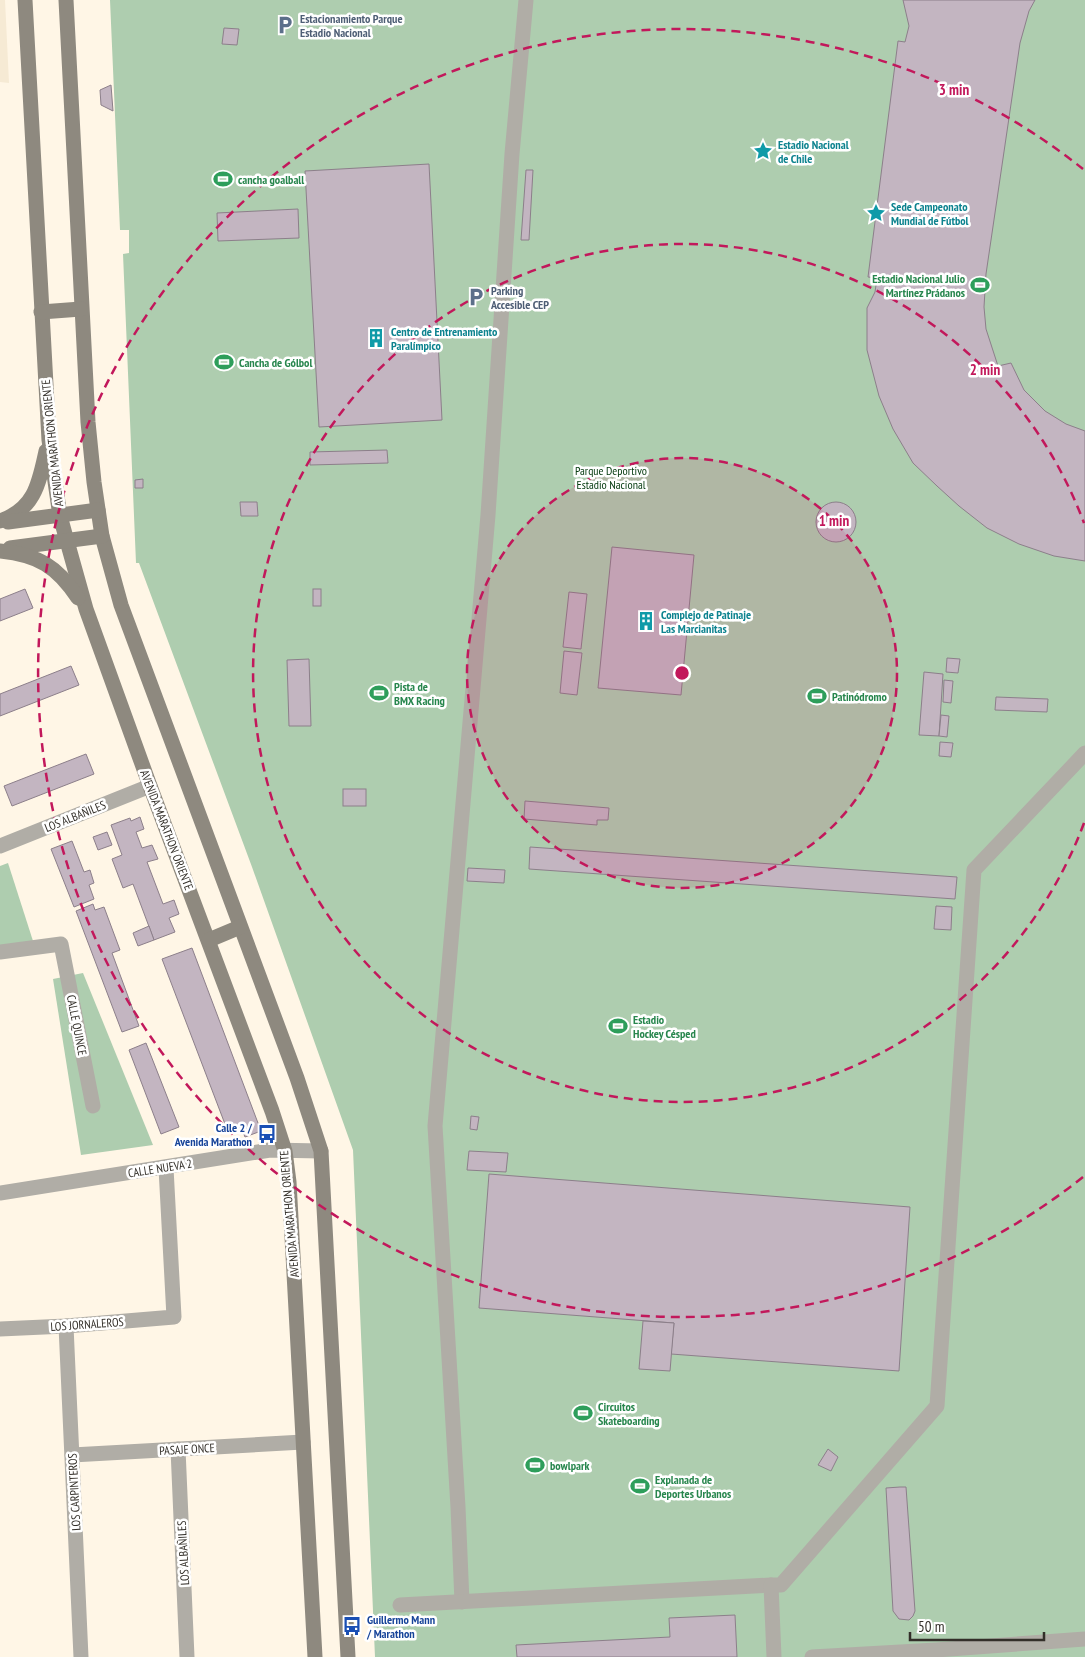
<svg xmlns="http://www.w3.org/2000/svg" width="1085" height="1657" viewBox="0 0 1085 1657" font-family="'PT Sans Narrow',sans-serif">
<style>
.built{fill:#f6ead4}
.green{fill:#aecdaf}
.building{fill:#c3b5c1;stroke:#8c7f8a}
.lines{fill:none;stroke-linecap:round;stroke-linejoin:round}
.street{stroke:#b0ada6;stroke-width:15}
.secondary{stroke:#8e897f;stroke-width:15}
.ring{fill:none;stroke:#c2185b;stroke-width:2.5;stroke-dasharray:9 6}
.labels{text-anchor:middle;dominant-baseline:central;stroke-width:5;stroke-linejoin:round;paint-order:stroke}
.service-label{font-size:12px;font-weight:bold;fill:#4e5e75;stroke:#fff;text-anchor:start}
.culture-label{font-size:12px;font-weight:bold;fill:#0d838f;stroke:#fff;text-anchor:start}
.leisure-label{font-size:12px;font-weight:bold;fill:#27864d;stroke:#fff;text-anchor:start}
.street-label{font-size:12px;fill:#332f29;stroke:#fff}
.park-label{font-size:12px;fill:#02380c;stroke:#fff}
.transit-label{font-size:12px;font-weight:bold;fill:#164399;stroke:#fff;text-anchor:end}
.centre{fill:#c2185b;stroke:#fff;stroke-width:2.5}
.ring-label{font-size:15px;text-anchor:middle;font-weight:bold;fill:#c2185b;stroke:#fff;stroke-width:5;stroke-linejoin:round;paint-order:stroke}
</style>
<rect width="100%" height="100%" fill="#fff6e6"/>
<path class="built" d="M 0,0 L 5,0 L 9,83 L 0,82 Z"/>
<g class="green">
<path d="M 110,0 L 1085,0 L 1085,1657 L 375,1657 L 353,1150 L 252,867 L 139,563 L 136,563 L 123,254 L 129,253 L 129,230 L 120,230 Z"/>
<path d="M 8,863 L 33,941 L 0,946 L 0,866 Z"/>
<path d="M 83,973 L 153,1145 L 81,1155 L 53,979 Z"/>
</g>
<g class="building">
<path d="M 1035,0 L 1029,11 L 1020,43 L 986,274 L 984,307 L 986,329 L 998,366 L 1011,363 L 1024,390 L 1045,411 L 1066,424 L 1085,431 L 1085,561 L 1054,556 L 1019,544 L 987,528 L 959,506 L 937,486 L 913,463 L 893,429 L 879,396 L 867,350 L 867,308 L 875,292 L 877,278 L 868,277 L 898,41 L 905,42 L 909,26 L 903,0 Z"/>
<path d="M 224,28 L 239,29 L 237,45 L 222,44 Z"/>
<path d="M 111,85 L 113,111 L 101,105 L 100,90 Z"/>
<path d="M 429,164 L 442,420 L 319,427 L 305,171 Z"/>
<path d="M 526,170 L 533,170 L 529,240 L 521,240 Z"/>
<path d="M 298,209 L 299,238 L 218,241 L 217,213 Z"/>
<path d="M 387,450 L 388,463 L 310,465 L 310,452 Z"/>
<path d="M 143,479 L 143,488 L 135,488 L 135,480 Z"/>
<circle cx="836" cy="522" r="20"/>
<path d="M 240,502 L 257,502 L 258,516 L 241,516 Z"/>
<path d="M 612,547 L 694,555 L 681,695 L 598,688 Z"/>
<path d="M 25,589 L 33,608 L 0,621 L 0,599 Z"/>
<rect x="313" y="589" width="8" height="17"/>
<path d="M 569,592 L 587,594 L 581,649 L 563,647 Z"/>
<path d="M 564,651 L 582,653 L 577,695 L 560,693 Z"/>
<path d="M 947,658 L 960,659 L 958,673 L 946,672 Z"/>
<path d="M 309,659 L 311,726 L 289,726 L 287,660 Z"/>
<path d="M 71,666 L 79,685 L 0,716 L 0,694 Z"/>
<path d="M 924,672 L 943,674 L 939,736 L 919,735 Z"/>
<path d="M 944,680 L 953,681 L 951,703 L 943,702 Z"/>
<path d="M 996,697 L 1048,699 L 1047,712 L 995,710 Z"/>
<path d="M 941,715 L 949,716 L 947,737 L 939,736 Z"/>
<path d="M 940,742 L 953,743 L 951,757 L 939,756 Z"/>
<path d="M 86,754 L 94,774 L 12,806 L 4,786 Z"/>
<rect x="343" y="789" width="23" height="17"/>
<path d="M 525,801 L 609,808 L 608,820 L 597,820 L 597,825 L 524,819 Z"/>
<path d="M 140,817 L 144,829 L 136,832 L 142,848 L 152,845 L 158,859 L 147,862 L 163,904 L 174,900 L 179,914 L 169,918 L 175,932 L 154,940 L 133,884 L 123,888 L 112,859 L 122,855 L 111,825 L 130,818 L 131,821 Z"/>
<path d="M 107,832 L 112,845 L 98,850 L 93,837 Z"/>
<path d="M 72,841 L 84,872 L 90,870 L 94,883 L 89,885 L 94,899 L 74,907 L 51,849 Z"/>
<path d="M 530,847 L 957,877 L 955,899 L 529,869 Z"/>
<path d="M 468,868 L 505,870 L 504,883 L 467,881 Z"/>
<path d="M 93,904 L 95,910 L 104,907 L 120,950 L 112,953 L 139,1026 L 122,1032 L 76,911 Z"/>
<path d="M 936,906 L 952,907 L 951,930 L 934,929 Z"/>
<path d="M 149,926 L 154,940 L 138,946 L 133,933 Z"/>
<path d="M 192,948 L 261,1131 L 245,1137 L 241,1127 L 228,1132 L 162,959 Z"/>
<path d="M 146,1043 L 179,1127 L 161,1134 L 129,1050 Z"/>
<path d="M 471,1116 L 479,1117 L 477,1130 L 470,1129 Z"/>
<path d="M 469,1151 L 508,1153 L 506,1172 L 467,1170 Z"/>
<path d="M 489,1174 L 910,1207 L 899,1371 L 671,1354 L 674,1323 L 479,1308 Z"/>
<path d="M 643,1321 L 674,1323 L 670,1371 L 639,1369 Z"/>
<path d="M 828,1449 L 838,1457 L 831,1471 L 818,1465 Z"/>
<path d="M 900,1487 L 906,1487 L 915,1611 L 913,1616 L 909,1620 L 899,1619 L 893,1611 L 886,1488 Z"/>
<path d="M 735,1615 L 737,1657 L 517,1657 L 516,1645 L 670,1637 L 669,1618 Z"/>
</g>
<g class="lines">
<g class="street">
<path d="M 0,846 L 150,786"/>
<path d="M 0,952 L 61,944 L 93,1106"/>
<path d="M 0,1193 L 270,1150 L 321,1151"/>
<path d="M 66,1326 L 81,1657"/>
<path d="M 0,1329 L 66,1326 L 174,1317 L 166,1168"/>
<path d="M 178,1449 L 187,1657"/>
<path d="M 72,1455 L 303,1442"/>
<path d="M 462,1602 L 458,1507 L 435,1126 L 488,515 L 512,154 L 526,0"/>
<path d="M 400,1605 L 771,1585"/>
<path d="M 774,1657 L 771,1585 L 781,1585 L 937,1406 L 974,870 L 1085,753"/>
<path d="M 812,1657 L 936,1650 L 1085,1639"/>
</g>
<g class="secondary">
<path d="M 25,0 L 49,440 L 60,516 L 86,609 L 150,786 L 272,1111 L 285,1151 L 289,1182 L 315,1657"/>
<path d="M 66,0 L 88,422 L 94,482 L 102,536 L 121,605 L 297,1078 L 321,1151 L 348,1657"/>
<path d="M 41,312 L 81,309"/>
<path d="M 0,521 C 35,509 39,483 46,451"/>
<path d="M 8,522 L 98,510"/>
<path d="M 10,548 L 102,536"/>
<path d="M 0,551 C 38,555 57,566 78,598"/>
<path d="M 209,940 L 240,927"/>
</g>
</g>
<circle cx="682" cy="673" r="215" fill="#c2185b" fill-opacity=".12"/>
<g class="ring">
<circle cx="682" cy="673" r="215"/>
<path d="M1084 823A429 429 0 1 1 1084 523"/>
<path d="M1083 1177A644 644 0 1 1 1083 169"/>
</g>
<defs>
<g id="parking-bare" transform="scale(1.5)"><path d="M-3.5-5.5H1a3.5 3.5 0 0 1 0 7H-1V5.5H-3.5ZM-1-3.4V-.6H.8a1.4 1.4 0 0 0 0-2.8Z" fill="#5c6f8a" stroke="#fff" stroke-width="2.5" paint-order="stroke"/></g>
<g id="sight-bare" transform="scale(1.5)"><path d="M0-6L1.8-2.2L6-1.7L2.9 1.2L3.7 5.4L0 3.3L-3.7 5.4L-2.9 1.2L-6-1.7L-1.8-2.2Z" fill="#0f9aa8" stroke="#fff" stroke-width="2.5" paint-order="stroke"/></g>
<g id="stadium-bare" transform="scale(1.5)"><path d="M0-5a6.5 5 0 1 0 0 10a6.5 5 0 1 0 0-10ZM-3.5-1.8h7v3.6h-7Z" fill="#2e9e5b" stroke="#fff" stroke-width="2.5" paint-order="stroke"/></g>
<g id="building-bare" transform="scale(1.5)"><path d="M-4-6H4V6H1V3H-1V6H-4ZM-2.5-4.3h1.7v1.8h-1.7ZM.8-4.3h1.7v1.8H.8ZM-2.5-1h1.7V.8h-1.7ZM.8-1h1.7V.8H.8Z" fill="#0f9aa8" stroke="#fff" stroke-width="2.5" paint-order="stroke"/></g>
<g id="bus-bare" transform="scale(1.5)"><path d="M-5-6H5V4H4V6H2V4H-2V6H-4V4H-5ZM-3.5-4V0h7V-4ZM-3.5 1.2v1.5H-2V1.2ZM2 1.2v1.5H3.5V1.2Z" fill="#1a4fb4" stroke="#fff" stroke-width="2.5" paint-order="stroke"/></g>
</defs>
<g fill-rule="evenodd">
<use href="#parking-bare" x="285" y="25"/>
<use href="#sight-bare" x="763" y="151"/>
<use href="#stadium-bare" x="223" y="179"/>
<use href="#sight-bare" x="876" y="213"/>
<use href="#stadium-bare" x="980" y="285"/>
<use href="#parking-bare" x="476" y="297"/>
<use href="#building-bare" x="376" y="338"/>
<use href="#stadium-bare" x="224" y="362"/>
<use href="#building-bare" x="646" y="621"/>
<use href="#stadium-bare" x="379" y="693"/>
<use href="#stadium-bare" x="817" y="696"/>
<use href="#stadium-bare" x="618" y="1026"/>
<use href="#bus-bare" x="267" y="1134"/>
<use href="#stadium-bare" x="583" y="1413"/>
<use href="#stadium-bare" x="535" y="1465"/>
<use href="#stadium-bare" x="640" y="1486"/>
<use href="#bus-bare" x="352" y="1626"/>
</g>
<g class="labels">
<g class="service-label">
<text x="300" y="18">Estacionamiento Parque<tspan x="300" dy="14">Estadio Nacional</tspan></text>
<text x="491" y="290">Parking<tspan x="491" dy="14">Accesible CEP</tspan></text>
</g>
<g class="culture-label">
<text x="778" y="144">Estadio Nacional<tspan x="778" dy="14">de Chile</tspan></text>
<text x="891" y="206">Sede Campeonato<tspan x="891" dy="14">Mundial de Fútbol</tspan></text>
<text x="391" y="331">Centro de Entrenamiento<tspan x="391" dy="14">Paralímpico</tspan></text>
<text x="661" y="614">Complejo de Patinaje<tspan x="661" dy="14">Las Marcianitas</tspan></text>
</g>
<g class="leisure-label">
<text x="238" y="179">cancha goalball</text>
<text x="965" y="278" text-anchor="end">Estadio Nacional Julio<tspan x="965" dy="14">Martínez Prádanos</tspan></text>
<text x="239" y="362">Cancha de Gólbol</text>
<text x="394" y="686">Pista de<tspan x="394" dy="14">BMX Racing</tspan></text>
<text x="832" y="696">Patinódromo</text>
<text x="633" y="1019">Estadio<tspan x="633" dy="14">Hockey Césped</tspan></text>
<text x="598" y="1406">Circuitos<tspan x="598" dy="14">Skateboarding</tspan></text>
<text x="550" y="1465">bowlpark</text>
<text x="655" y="1479">Explanada de<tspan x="655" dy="14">Deportes Urbanos</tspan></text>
</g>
<g class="street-label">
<text transform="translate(52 443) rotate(-96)">AVENIDA MARATHON ORIENTE</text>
<text transform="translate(75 816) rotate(-22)">LOS ALBAÑILES</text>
<text transform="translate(167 830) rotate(69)">AVENIDA MARATHON ORIENTE</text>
<text transform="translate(77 1025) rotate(79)">CALLE QUINCE</text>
<text transform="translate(160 1168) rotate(-9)">CALLE NUEVA 2</text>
<text transform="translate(289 1214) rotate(-95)">AVENIDA MARATHON ORIENTE</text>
<text transform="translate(87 1324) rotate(-4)">LOS JORNALEROS</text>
<text transform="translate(187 1449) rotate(-3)">PASAJE ONCE</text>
<text transform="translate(74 1492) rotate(-93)">LOS CARPINTEROS</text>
<text transform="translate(183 1553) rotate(-93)">LOS ALBAÑILES</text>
</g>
<g class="park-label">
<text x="611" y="470">Parque Deportivo<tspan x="611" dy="14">Estadio Nacional</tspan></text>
</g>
<g class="transit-label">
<text x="252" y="1127">Calle 2 /<tspan x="252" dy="14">Avenida Marathon</tspan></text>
<text x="367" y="1619" text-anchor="start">Guillermo Mann<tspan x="367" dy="14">/ Marathon</tspan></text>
</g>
</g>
<circle cx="682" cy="673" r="8" class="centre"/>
<g class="ring-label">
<text x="954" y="95">3 min</text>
<text x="985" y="375">2 min</text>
<text x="834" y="526">1 min</text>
</g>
<path d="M910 1632v8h134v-8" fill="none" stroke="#332f29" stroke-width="2.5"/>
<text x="918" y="1632" font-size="15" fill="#332f29" stroke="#ffffff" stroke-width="4" paint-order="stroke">50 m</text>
</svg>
